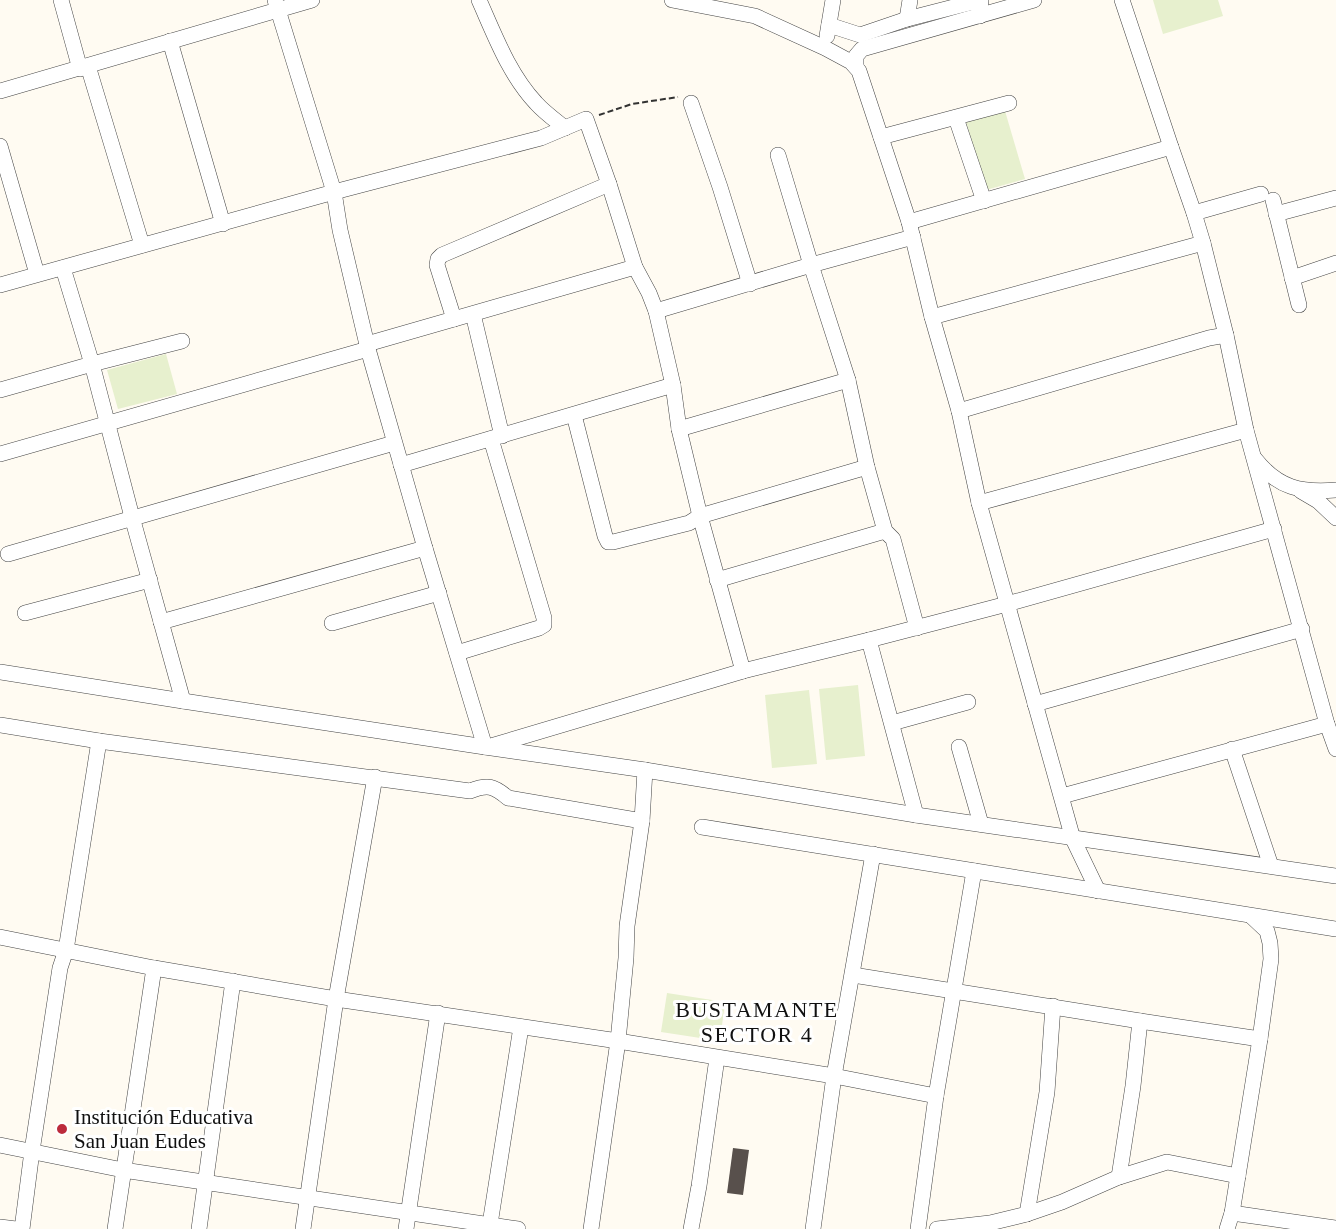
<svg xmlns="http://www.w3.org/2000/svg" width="1336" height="1229" viewBox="0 0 1336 1229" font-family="'Times New Roman',serif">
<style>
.pitch{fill:#e7f0ce}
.building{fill:#58504c}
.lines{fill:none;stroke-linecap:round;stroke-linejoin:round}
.minor-casing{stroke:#434343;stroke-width:16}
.path{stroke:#323232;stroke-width:2;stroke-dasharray:6 3;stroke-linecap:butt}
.minor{stroke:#fff;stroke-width:15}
.poi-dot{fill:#bc2b3c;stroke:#fff;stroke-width:2}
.labels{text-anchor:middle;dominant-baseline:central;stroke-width:6;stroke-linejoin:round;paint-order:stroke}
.poi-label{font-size:21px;fill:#101010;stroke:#fff;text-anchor:start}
.neighbourhood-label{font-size:22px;letter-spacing:1.5px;fill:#101010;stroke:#fff}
</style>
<rect width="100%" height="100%" fill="#fffbf2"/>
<g class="pitch">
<path d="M 1153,0 L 1218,0 L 1223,16 L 1163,34 Z"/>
<path d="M 1005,111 L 1025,179 L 986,190 L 966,122 Z"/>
<path d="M 166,354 L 177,394 L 118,409 L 107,370 Z"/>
<path d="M 858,685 L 865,756 L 826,760 L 819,689 Z"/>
<path d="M 809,690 L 817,764 L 772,768 L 765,695 Z"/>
<path d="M 667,993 L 725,1002 L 720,1041 L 661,1032 Z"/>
</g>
<path class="building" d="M 733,1148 L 749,1150 L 743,1195 L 727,1193 Z"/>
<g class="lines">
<g class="minor-casing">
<g id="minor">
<path d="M 61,0 L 80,69"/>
<path d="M 275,0 L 334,192 L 340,230 L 368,349 L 425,548 L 485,747"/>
<path d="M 479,0 C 495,36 509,74 536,103 C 544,112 555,120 565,128"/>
<path d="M 672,0 L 755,16 L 825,48 L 851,62 L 859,71 L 909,222 L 932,317 L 959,411 L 979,503 L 1073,839 L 1098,891"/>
<path d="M 1122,0 L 1171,147 L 1194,213 L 1203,243 L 1226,335 L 1246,430 L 1327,724 L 1336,749"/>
<path d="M 907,19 L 910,0"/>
<path d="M 829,25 L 860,35 L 907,19 L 981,0 L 980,16"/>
<path d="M 827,36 L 833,0"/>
<path d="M 170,41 L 223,224"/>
<path d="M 88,66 L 142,245"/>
<path d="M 856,66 L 856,56 L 862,49 L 1034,0"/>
<path d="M 0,91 L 312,0"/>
<path d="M 691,103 L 720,187 L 750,284"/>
<path d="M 956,118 L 984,201"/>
<path d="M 881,137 L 1009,103"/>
<path d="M 0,146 L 37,274"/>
<path d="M 778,155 L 811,265 L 848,380 L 867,467 L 885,531 L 893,539 L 917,628"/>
<path d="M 1273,200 L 1299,305"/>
<path d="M 1194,213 L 1261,194"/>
<path d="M 1276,214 L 1336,198"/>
<path d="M 909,222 L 1171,147"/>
<path d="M 63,268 L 92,364 L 132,517 L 183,701"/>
<path d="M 1292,278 L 1336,263"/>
<path d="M 0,285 L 334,192 L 541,138 L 586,119 L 609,184 L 635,267 L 649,293 L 656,311 L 673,385 L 679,429 L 700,516 L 743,671"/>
<path d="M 656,311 L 811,265 L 913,237"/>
<path d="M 473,314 L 502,436"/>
<path d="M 932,317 L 1203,243"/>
<path d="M 454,319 L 437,265 L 438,259 L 442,255 L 609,184"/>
<path d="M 367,344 L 635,267"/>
<path d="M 0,390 L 92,364 L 182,341"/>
<path d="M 959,411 L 1209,338 L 1226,335"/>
<path d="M 574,415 L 605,536 L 608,542 L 613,542 L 689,523 L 700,516 L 867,467"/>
<path d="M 679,429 L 848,380"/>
<path d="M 0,454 L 368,349"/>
<path d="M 1255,459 C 1278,488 1301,493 1336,490"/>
<path d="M 401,465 L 673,385"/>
<path d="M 1301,491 L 1318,501 L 1336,518"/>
<path d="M 979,503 L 1246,430"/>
<path d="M 8,554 L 394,443"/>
<path d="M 717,580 L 885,531"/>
<path d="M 25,613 L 150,580"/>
<path d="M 161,622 L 425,548"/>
<path d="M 332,623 L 439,593"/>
<path d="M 869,640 L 916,815"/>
<path d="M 457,653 L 539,628 L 544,625 L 544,618 L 491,439"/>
<path d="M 0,672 L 183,701 L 485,747 L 645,770 L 916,815 L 1336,876"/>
<path d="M 1035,704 L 1302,629"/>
<path d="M 892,723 L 968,702"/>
<path d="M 0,725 L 99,741 L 470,791 C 488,784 494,786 508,798 L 642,821"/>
<path d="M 491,746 L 743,671 L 869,640 L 1007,604 L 1274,529"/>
<path d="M 959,747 L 981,824"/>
<path d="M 1232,749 L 1271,866"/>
<path d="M 1062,796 L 1327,724"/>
<path d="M 702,827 L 1336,929"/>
<path d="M 0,937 L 154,968 L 336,999 L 618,1041 L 834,1076 L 936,1096"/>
<path d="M 853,975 L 1140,1021 L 1260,1039"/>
<path d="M 0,1145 L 123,1170 L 518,1229"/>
<path d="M 1119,1177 L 1133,1086 L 1140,1021"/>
<path d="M 1232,1213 L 1336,1228"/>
<path d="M 1027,1214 L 1047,1092 L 1053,1006"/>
<path d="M 490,1224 L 521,1027"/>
<path d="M 0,1227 L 16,1229"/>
<path d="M 22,1229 L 32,1151 L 60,968 L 66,950 L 99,741"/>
<path d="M 115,1229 L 154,968"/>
<path d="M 199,1229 L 233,981"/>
<path d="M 303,1229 L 336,999 L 375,777"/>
<path d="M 406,1229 L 438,1013"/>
<path d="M 591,1229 L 618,1041 L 626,958 L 627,926 L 642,821 L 645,770"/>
<path d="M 691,1229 L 699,1186 L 717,1058"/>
<path d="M 813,1229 L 834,1076 L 873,854"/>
<path d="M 918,1229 L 936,1096 L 974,871"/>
<path d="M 937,1229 L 990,1223 L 1027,1214 L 1062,1202 L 1119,1177 L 1167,1162 L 1238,1176"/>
<path d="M 1227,1229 L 1232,1213 L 1260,1039 L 1271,959 L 1270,943 L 1267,931 L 1251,916"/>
</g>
</g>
<path class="path" d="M 599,115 L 632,104 L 678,97"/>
<use href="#minor" class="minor"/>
</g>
<circle class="poi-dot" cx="62" cy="1129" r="6"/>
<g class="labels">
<g class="poi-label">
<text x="74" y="1117">Institución Educativa<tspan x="74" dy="24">San Juan Eudes</tspan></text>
</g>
<g class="neighbourhood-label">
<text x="757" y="1009">BUSTAMANTE<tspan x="757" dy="25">SECTOR 4</tspan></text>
</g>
</g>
</svg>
